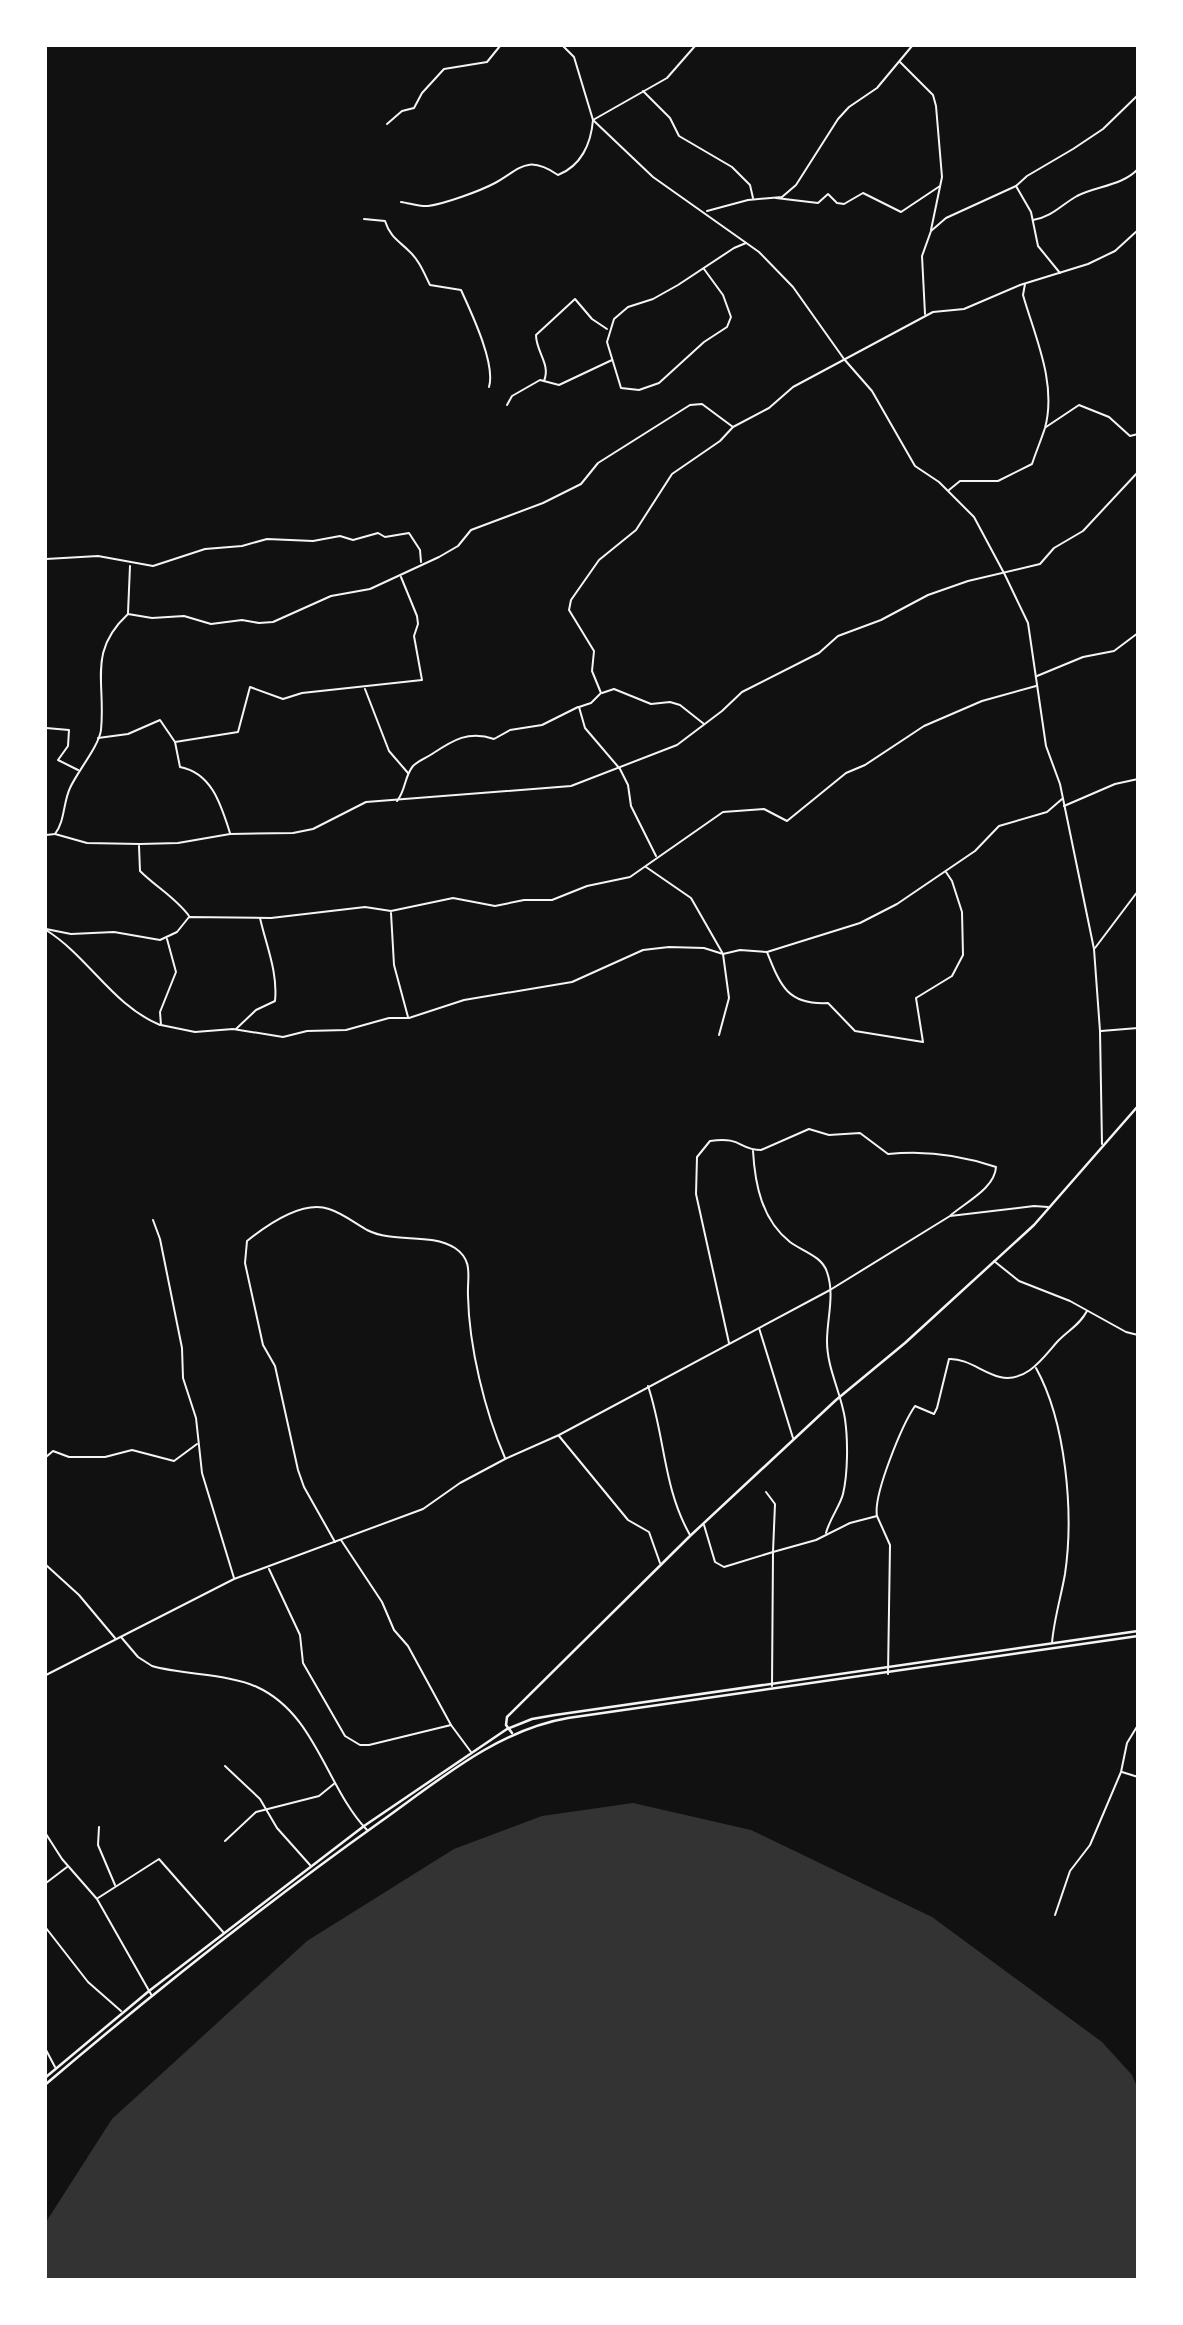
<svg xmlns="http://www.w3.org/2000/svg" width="1183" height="2325" viewBox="0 0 1183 2325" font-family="'DejaVu Sans',sans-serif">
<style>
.water{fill:#333}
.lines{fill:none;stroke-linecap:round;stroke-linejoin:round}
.minor{stroke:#f5f5f5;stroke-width:2}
.tertiary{stroke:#f5f5f5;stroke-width:2.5}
.secondary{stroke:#f5f5f5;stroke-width:2.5}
</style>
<rect width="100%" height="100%" fill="#111"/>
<path class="water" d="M 633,1803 L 751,1830 L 932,1917 L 1102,2042 L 1132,2075 L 1137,2087 L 1137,2279 L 46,2279 L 46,2222 L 112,2119 L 307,1941 L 454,1849 L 542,1816 Z"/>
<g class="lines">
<g class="minor">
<path d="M 563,46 L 574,57 L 593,120 L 653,177 L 759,252 L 793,287 L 844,359 L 872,391 L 915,466 L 939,482 L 974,517 L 1005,575 L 1028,623 L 1046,746 L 1060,784 L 1094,949 L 1100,1031 L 1102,1144"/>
<path d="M 900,62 L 933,95 L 936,106 L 942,177 L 931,230"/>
<path d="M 643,91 L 670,118 L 679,136 L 732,167 L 750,185 L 753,198"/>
<path d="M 387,124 L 402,111 L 414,108 L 422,93 L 444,69 L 487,62 L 500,46"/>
<path d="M 1016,186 L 1031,212 L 1038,246 L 1060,273"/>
<path d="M 776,198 L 818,203 L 828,194 L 837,203 L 844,204 L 863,193 L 901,212 L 940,186"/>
<path d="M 401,202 C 409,203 420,207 428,206 C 444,204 480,191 495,183 C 520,169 527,154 558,175 C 581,166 591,144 593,120 L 667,78 L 695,46"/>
<path d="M 707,211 L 748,200 L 782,197 L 796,185 L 838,119 L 849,107 L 877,88 L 912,46"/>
<path d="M 364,219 L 385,221 C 390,237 399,241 409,251 C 419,260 424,273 430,285 L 461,290 C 471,312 496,364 489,387"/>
<path d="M 1033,220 C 1052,217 1061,205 1077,196 C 1096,186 1122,186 1138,169"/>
<path d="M 704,269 L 723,295 L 731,317 L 727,327 L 704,342 L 659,383 L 639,390 L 621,388 L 607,342 L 614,319 L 628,307 L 653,299 L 678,285 L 734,248 L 746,243"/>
<path d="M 925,314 L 922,256 L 931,231 L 946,218 L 1016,186 L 1027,176 L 1073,149 L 1103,129 L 1138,95"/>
<path d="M 544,381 C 551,364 536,352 536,335 L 575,299 L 592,319 L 607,329"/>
<path d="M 507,405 L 512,396 L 540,380 L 559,385 L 612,360"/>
<path d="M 1046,427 L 1079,405 L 1109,417 L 1130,436 L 1138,434"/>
<path d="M 949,490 L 960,481 L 998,481 L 1032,464 C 1036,452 1041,440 1045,428 C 1057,383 1035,337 1023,295 L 1025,284"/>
<path d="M 46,559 L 98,556 L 153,566 L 205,549 L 242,546 L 267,539 L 313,541 L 340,536 L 353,540 L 378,533 L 385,537 L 409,533 L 420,550 L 421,562"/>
<path d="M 128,613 L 130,566"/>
<path d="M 1037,676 L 1083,657 L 1114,651 L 1138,633"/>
<path d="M 365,689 L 389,751 L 408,773"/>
<path d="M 602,693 L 614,689 L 651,704 L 670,702 L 680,705 L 704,724"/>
<path d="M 46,728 L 69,730 L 68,746 L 58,760 L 78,770"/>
<path d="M 98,738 L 128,734 L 160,720 L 175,742 L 180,767 C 212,773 221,805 230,833"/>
<path d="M 175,742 L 238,732 L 250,687 L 283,699 L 302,693 L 422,680 L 414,636 L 418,624 L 417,616 L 401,577"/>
<path d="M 397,801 C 406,790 404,777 413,766 C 418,761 426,758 432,754 C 453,740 469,730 494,739 L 510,730 L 542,725 L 578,707"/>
<path d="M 1064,806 L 1115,784 L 1138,779"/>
<path d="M 55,834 L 87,843 L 140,844 L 178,843 L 230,834 L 293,833 L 313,829 L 366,802 L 571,786 L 677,745 L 722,711 L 742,692 L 819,653 L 838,636 L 881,620 L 928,595 L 968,581 L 1040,564 L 1054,548 L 1083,531 L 1138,472"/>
<path d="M 46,835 L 55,834 C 65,821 63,803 70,788 C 77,772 99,746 101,730 C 106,682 87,652 128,614 L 152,618 L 184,616 L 211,624 L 242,620 L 259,623 L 273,622 L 331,596 L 370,589 L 439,557 L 458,546 L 471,530 L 543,503 L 581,484 L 598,463 L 690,405 L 702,404 L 733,427"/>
<path d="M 139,846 L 140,871 C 156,887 176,898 189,916"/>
<path d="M 656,856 L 631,806 L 628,785 L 620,769 L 585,728 L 579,707 L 591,703 L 601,693 L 592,671 L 594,651 L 569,610 L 571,600 L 599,560 L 636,530 L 672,474 L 720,441 L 733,427 L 769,408 L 793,387 L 933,312 L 964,309 L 1020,285 L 1088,264 L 1115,251 L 1138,230"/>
<path d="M 646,867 L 691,898 L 723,954 L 729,998 L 719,1035"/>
<path d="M 391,913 L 394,965 L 408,1017"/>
<path d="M 46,929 L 71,934 L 114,932 L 160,940 L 177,932 L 189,917 L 271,918 L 365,907 L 391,911 L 453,898 L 495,906 L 524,900 L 552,900 L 587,886 L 630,877 L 723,812 L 764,809 L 787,821 L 846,773 L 865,765 L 924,726 L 982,701 L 1036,686"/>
<path d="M 46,930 C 89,957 112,1005 160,1025"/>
<path d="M 167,939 L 176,972 L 160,1012 L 161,1025 L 195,1032 L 233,1029 L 283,1037 L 307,1031 L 346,1030 L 389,1018 L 409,1018 L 464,1000 L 572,982 L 643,950 L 669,947 L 704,948 L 723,954 L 740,950 L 767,952 L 860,923 L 897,904 L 975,851 L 999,826 L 1047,812 L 1062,799"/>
<path d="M 1095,948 L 1138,891"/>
<path d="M 767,952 C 781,987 788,1005 828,1003 L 855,1031 L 923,1042 L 916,998 L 952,976 L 963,955 L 962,912 L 952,881 L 946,872"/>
<path d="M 236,1029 L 256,1010 L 275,1001 C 278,972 266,945 260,918"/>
<path d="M 1101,1031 L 1138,1028"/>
<path d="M 753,1151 C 755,1185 762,1220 790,1242 C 802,1251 822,1256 827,1272 C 835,1295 827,1318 827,1341 C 827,1369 841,1392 845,1419 C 848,1440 848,1473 843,1494 C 840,1506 830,1518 826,1533"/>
<path d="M 153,1220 L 160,1239 L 182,1348 L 183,1378 L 196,1418 L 202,1473 L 234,1578"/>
<path d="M 994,1261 L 1019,1281 L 1070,1301 L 1126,1332 L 1138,1335"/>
<path d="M 759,1328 L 793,1438"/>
<path d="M 729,1343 L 696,1194 L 697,1157 L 710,1141 C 742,1136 739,1150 761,1150 L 809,1129 L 829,1135 L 860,1133 L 888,1154 C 925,1150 961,1155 996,1167 C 995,1188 966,1202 951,1215"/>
<path d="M 1036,1368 C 1066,1422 1074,1513 1065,1574 C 1061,1597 1054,1619 1052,1643"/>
<path d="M 648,1386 C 665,1436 663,1488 690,1535"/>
<path d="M 559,1436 L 628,1520 L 649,1532 L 660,1563"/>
<path d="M 46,1457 L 53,1451 L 69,1457 L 105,1457 L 132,1450 L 174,1461 L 197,1444"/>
<path d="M 877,1516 C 873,1495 902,1425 915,1406 L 934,1414 L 937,1408 L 949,1359 C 967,1358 983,1373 1000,1377 C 1026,1383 1043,1358 1057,1342 C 1068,1330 1079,1326 1087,1311"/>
<path d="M 704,1525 L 715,1562 L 724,1567 L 773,1552 L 775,1504 L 766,1492"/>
<path d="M 341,1540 L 382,1602 L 394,1630 L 408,1646 L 451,1725 L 471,1752"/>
<path d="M 335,1542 L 304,1487 L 298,1470 L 275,1366 L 263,1345 L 245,1263 L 247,1241 C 267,1225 303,1200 329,1209 C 342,1213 355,1223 367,1230 C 395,1244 429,1232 455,1248 C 474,1261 467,1277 468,1296 C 469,1347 485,1412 505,1458"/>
<path d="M 46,1565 L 79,1595 L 115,1638"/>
<path d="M 269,1569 L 300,1635 L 303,1663 L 345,1736 L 360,1745 L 369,1745 L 451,1725"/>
<path d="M 121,1637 L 138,1657 L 152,1666 C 183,1675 230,1674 257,1687 C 316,1714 326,1787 367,1830"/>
<path d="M 46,1675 L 234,1579 L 423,1509 L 460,1483 L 505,1459 L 559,1435 L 830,1290 L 950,1216 L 1034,1206 L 1048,1207"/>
<path d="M 772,1686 L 773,1552 L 816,1540 L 850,1523 L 877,1516 L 890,1545 L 888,1674"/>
<path d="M 225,1766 L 260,1799 L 277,1828 L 310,1865"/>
<path d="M 1122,1772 L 1138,1777"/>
<path d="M 99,1827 L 98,1845 L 115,1885"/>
<path d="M 46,1834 L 62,1859 L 97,1899 L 152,1996"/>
<path d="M 225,1841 L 256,1812 L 319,1796 L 335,1783"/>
<path d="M 46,1883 L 67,1867"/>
<path d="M 98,1898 L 159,1859 L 224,1933"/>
<path d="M 1055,1915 L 1070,1871 L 1090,1845 L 1121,1772 L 1127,1743 L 1138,1725"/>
<path d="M 46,1928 L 88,1982 L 121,2011"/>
<path d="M 46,2050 L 55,2067"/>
</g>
<path class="tertiary" d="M 512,1733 L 506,1725 L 507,1717 L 690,1536 L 836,1400 L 905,1343 L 1034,1225 L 1138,1106"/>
<g class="secondary">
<path d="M 46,2077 L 149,1991 L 364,1826 L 507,1729 L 532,1719 L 555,1715 L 1138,1631"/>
<path d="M 46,2084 C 153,1993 265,1904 380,1822 C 438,1781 497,1730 568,1718 L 1138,1636"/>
</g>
</g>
<rect width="1183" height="2325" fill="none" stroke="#ffffff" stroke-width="94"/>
</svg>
